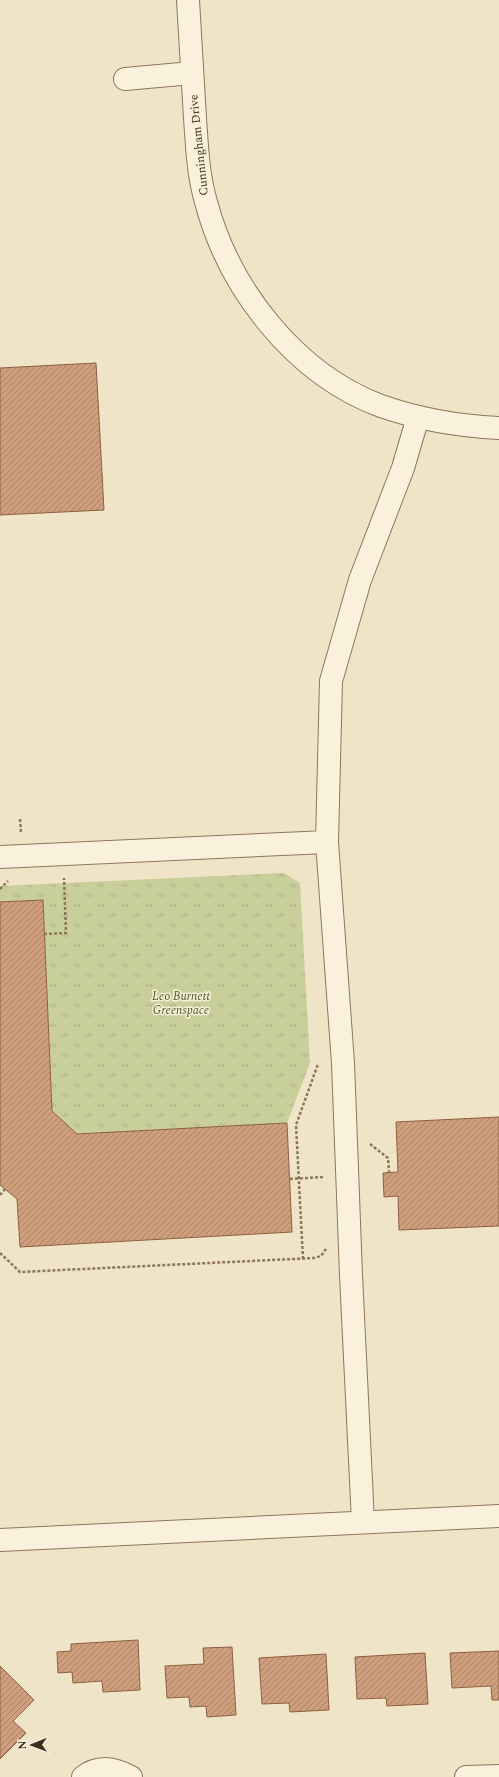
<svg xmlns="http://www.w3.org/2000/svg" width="499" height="1777" viewBox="0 0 499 1777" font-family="Spectral,serif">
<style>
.park{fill:url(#park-tufts)}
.building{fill:url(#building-hatch);stroke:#8d5f41}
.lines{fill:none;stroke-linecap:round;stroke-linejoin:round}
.minor-casing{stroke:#8d765c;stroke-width:24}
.path{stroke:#8d765c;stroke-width:2.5;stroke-dasharray:3 2;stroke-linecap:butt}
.minor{stroke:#faf1dc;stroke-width:22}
.labels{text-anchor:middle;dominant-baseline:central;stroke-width:3;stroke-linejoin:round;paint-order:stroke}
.street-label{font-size:12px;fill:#3d2e20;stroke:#f7eed8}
.park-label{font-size:12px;font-style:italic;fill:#4d5a26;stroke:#f7eed8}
</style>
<defs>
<pattern id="park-tufts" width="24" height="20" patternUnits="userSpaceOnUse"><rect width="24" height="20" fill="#c9cf9b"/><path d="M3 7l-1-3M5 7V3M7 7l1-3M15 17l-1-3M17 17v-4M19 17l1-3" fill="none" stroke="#aeb285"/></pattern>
<pattern id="building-hatch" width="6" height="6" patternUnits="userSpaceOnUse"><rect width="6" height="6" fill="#cf9f7d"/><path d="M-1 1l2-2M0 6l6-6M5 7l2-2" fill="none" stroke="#a98266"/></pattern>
</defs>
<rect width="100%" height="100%" fill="#f0e4c8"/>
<path class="park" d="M 284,873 L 300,883 L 310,1063 L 287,1123 L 77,1134 L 52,1111 L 43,901 L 0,902 L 0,886 Z"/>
<g class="building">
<path d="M 96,363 L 104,510 L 0,515 L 0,368 Z"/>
<path d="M 43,900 L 52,1111 L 77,1134 L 287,1123 L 292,1232 L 20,1247 L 17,1199 L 0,1185 L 0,902 Z"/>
<path d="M 499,1117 L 499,1226 L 399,1230 L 398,1196 L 384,1197 L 383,1173 L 398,1172 L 396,1122 Z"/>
<path d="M 138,1640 L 140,1690 L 103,1692 L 102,1681 L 73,1683 L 72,1672 L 58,1673 L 57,1652 L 71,1651 L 71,1644 Z"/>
<path d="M 232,1647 L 236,1715 L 207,1717 L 206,1706 L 190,1707 L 189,1697 L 167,1698 L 165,1666 L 204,1664 L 203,1648 Z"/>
<path d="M 499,1651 L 499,1700 L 492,1700 L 491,1686 L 452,1688 L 450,1653 Z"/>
<path d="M 425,1653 L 428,1704 L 387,1706 L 386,1698 L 357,1699 L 355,1657 Z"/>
<path d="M 326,1654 L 329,1710 L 290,1712 L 289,1703 L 262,1704 L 259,1658 Z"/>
<path d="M 0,1666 L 34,1700 L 13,1721 L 26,1733 L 0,1759 Z"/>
</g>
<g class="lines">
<g class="minor-casing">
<g id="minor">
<path d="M 188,0 C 190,39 193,79 195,118 C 197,146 198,175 206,202 C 229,289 295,374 381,406 C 421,420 457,426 499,428"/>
<path d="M 125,79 L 192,73"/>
<path d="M 327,842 L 343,1063 L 351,1275 L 363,1522"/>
<path d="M 0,857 L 327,842 L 331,681 L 360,580 L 403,468 L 418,417"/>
<path d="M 0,1540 L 499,1516"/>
<path d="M 83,1777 C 98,1765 115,1768 131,1777"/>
<path d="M 466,1777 L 499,1776"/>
</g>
</g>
<g class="path">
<path d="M 20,819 L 21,832"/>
<path d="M 0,889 L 8,881"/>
<path d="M 44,934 L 66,933 L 64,878"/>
<path d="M 370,1144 L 388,1158 L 389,1172"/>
<path d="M 290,1179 L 323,1177"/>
<path d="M 0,1195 L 5,1189"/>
<path d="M 0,1253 L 20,1272 L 314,1258 L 321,1256 L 326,1249"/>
<path d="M 303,1259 L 296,1125 L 318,1064"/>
</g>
<use href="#minor" class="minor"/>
</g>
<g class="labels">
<g class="street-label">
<text transform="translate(199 145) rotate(-96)">Cunningham Drive</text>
</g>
<g class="park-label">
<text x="181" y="996">Leo Burnett<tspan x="181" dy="14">Greenspace</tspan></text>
</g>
</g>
<g transform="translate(32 1745) rotate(269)" stroke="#f7eed8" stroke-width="3" paint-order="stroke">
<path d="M0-3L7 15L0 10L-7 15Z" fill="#3d2e20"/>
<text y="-6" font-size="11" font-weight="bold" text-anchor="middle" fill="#3d2e20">N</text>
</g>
</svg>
